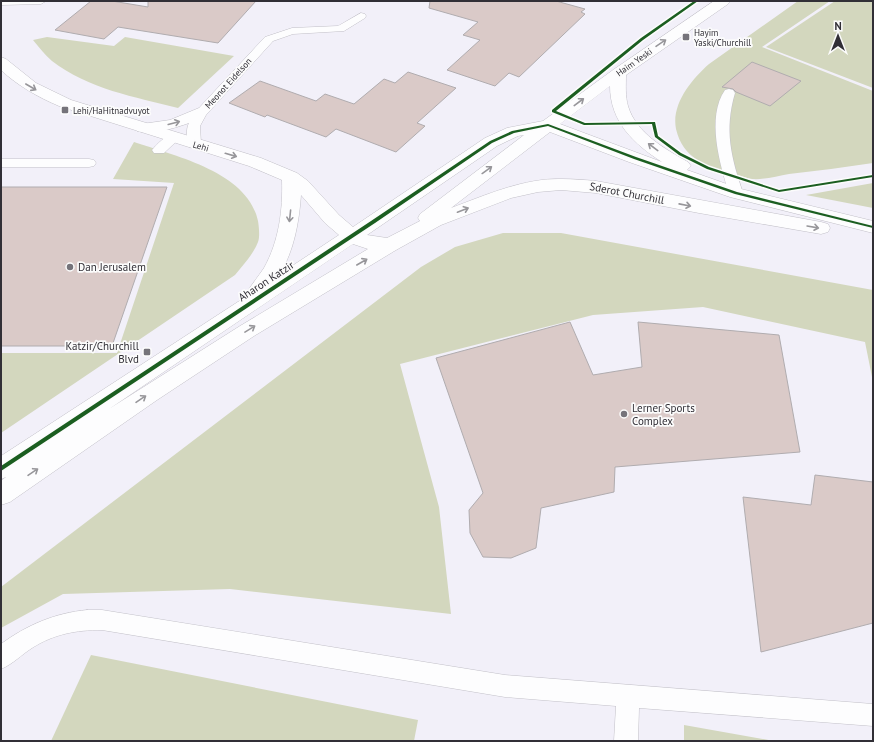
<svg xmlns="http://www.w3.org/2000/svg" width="874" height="742" viewBox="0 0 874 742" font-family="'PT Sans',sans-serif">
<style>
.green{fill:#d3d7be}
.building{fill:#dacac8;stroke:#b0acaf}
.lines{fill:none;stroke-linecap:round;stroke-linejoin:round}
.lane-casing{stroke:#c2c0c8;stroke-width:1}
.secondary-casing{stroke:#c2c0c8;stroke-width:1}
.lane{fill:#fdfdfe;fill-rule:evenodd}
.secondary{fill:#fdfdfe;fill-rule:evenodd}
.cycleway-casing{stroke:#fcfcfc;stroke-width:3}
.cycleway{fill:#1b5e20;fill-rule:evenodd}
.oneway{stroke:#97969a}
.poi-dot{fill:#75737a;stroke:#fcfcfc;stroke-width:1.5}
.labels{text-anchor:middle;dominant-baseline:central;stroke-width:3.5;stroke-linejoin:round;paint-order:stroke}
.far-poi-label{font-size:9px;fill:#312f36;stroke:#fcfcfc;text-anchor:start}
.far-street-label{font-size:9px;fill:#312f36;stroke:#fcfcfc}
.street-label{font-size:11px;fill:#312f36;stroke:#fcfcfc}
.poi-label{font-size:11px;fill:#312f36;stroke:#fcfcfc;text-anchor:start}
</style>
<rect width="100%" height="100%" fill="#f2f0f9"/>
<g class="green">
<path d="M 798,1 L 830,1 L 762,47 L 873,91 L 873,163 C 845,167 817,171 789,174 C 777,176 764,180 752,179 C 746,178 738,175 732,173 C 706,166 683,159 676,129 C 671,104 692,79 709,64 Z"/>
<path d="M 835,1 L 873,1 L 873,88 L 766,47 Z"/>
<path d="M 47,37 L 114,46 L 125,37 L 234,56 L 178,108 C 135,97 88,89 52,61 C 45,55 39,47 33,40 Z"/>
<path d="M 134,142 C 175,156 248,172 258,221 C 259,227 260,237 258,242 C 253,255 243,265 235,275 L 1,433 L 1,353 L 117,353 L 174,183 L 113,179 Z"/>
<path d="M 873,183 L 873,208 L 806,195 Z"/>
<path d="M 503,233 L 561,233 L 873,290 L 873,382 L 865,342 L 703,307 L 593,315 L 400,364 L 439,507 L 451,614 L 230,589 L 63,594 L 1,628 L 1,587 L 421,267 L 455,247 Z"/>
<path d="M 91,655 L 418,720 L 414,741 L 51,741 Z"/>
<path d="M 684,725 L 774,741 L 684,741 Z"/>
</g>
<g class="building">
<path d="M 91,1 L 112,1 L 148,7 L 148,1 L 256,1 L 218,43 L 118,27 L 104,39 L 55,30 Z"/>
<path d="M 430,1 L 556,1 L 585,9 L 581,12 L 585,14 L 519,77 L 509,73 L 495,86 L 447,70 L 480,40 L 463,35 L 478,22 L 429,8 Z"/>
<path d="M 752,62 L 801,81 L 770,106 L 736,92 L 733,89 L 722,87 Z"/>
<path d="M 408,72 L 456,88 L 417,123 L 425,126 L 396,152 L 336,129 L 326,137 L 267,115 L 265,117 L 229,103 L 260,81 L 316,101 L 325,94 L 354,104 L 384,79 L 395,83 Z"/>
<path d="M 1,187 L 167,187 L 112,346 L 1,346 Z"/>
<path d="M 570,322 L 593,375 L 642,367 L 638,322 L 779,335 L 800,452 L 615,467 L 614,492 L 541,508 L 536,548 L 511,558 L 483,557 L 470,533 L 469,510 L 483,493 L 436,358 Z"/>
<path d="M 815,475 L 873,482 L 873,623 L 761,652 L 743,497 L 811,505 Z"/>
</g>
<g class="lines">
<g class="lane-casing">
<g id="lane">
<path d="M 1,1 L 46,1 L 41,4 L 1,5 Z"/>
<path d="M 361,13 L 365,14 L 366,16 L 365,18 L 344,31 L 293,34 L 273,41 L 206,115 L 200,126 L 201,144 L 199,147 L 189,147 C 186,141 186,128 189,123 C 175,128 153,135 137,131 L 136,128 L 137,125 L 142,124 L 170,120 L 199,108 L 265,37 L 292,28 L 338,26 Z"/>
<path d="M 729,89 L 733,90 L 735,93 C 724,130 731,157 743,193 L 741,196 L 736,197 L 731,196 L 729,193 C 720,165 706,117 725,90 Z"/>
<path d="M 173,134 L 178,135 L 180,138 L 164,153 L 154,153 L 152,150 C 157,144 165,136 173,134 Z"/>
<path d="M 1,159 L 89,159 L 94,160 L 96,163 L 94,166 L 89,167 L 1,167 Z"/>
<path d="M 87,610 L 102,610 L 505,675 L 873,704 L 873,726 L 639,708 L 638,741 L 614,741 L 616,706 L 505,697 L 102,630 C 76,630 54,634 32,648 C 21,655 13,664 1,669 L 1,644 C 27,625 55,613 87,610 Z"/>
</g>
</g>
<g class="secondary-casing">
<path id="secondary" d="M 714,1 L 730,1 L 728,4 L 626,75 C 626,85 625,96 628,106 C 636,133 665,149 688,162 L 691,166 L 687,170 L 741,189 L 873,221 L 873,233 L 730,197 L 629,162 L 550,132 L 451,208 C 486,195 524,178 562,179 C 573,179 585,180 596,181 L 821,222 L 828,224 L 830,228 L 828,232 L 821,234 L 699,213 L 596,193 L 561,190 L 538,192 L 511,198 L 441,225 L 396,250 L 254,336 L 157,400 L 10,502 L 1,505 L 1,481 L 6,477 L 1,479 L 1,456 L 247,296 L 246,294 C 251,285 258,277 264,268 C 279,241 283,210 282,180 L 249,166 L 59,106 C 38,97 18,86 1,70 L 1,57 L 6,59 L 36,83 L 71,100 L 261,158 L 297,173 L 308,181 L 339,215 L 353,227 L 485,138 L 507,128 L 543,121 L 613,70 ZM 610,86 C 610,122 634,144 662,162 L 560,124 ZM 524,135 L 420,214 L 418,218 L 420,221 L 387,238 L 367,235 L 497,146 L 518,136 ZM 301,195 L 325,223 L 339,235 L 280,274 C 294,250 299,223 301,195 ZM 353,244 L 368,249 L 240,326 L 109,409 Z"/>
</g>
<use href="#lane" class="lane"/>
<use href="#secondary" class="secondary"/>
<g class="cycleway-casing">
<g id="cycleway">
<path d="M 694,1 L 698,1 L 643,40 L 556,111 L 585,123 L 655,122 L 658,136 L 681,153 L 709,167 L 779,190 L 873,175 L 873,177 L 779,192 L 707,169 L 679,155 L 655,137 L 652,124 L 584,125 L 552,112 L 552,110 L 641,38 Z"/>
<path d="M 548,124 L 636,157 L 737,192 L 873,226 L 873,228 L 735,194 L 634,159 L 548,126 L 514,133 L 492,143 L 375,223 L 1,471 L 1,466 L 371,221 L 490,141 L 512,131 Z"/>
</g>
</g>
<use href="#cycleway" class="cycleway"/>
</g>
<defs><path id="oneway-shaft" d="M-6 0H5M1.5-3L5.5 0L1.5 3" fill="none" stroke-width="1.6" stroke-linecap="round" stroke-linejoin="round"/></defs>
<g class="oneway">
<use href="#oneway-shaft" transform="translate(661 43) rotate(-34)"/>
<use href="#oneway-shaft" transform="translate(31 87) rotate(30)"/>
<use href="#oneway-shaft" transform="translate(579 102) rotate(-37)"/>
<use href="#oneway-shaft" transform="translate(174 123) rotate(-15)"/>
<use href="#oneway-shaft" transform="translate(653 147) rotate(-143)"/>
<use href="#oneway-shaft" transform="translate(231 155) rotate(16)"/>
<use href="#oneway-shaft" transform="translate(487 170) rotate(-36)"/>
<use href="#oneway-shaft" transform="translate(685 205) rotate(11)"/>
<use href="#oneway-shaft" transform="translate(463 210) rotate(-21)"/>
<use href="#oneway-shaft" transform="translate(290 216) rotate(96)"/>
<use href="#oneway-shaft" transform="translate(813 227) rotate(10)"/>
<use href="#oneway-shaft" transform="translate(362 262) rotate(-30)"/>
<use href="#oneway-shaft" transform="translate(250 329) rotate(-32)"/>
<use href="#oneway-shaft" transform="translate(141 399) rotate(-34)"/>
<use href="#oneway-shaft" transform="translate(33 472) rotate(-34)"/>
</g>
<g class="poi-dot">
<rect x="682" y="33" width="8" height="8" rx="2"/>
<rect x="61" y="106" width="8" height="8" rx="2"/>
<circle cx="70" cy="267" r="4"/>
<rect x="143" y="348" width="8" height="8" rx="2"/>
<circle cx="624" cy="414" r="4"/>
</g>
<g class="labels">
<g class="far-poi-label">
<text x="694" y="32">Hayim<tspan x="694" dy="10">Yaski/Churchill</tspan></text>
<text x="73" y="110">Lehi/HaHitnadvuyot</text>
</g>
<g class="far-street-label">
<text transform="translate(634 62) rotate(-35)">Haim Yeski</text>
<text transform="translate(228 83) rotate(-48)">Meonot Eidelson</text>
<text transform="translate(201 146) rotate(16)">Lehi</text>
</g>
<g class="street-label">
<text transform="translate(627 193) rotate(11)">Sderot Churchill</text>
<text transform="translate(266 281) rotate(-33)">Aharon Katzir</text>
</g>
<g class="poi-label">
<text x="78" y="267">Dan Jerusalem</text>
<text x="139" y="346" text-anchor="end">Katzir/Churchill<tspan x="139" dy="13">Blvd</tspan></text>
<text x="632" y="408">Lerner Sports<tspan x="632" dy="13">Complex</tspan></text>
</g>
</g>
<rect width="874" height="742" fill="none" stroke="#312f36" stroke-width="4"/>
<g transform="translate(838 36)" stroke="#fcfcfc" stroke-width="3" paint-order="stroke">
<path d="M0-3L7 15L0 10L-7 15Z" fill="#312f36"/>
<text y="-6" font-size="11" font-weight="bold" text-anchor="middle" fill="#312f36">N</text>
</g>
</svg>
